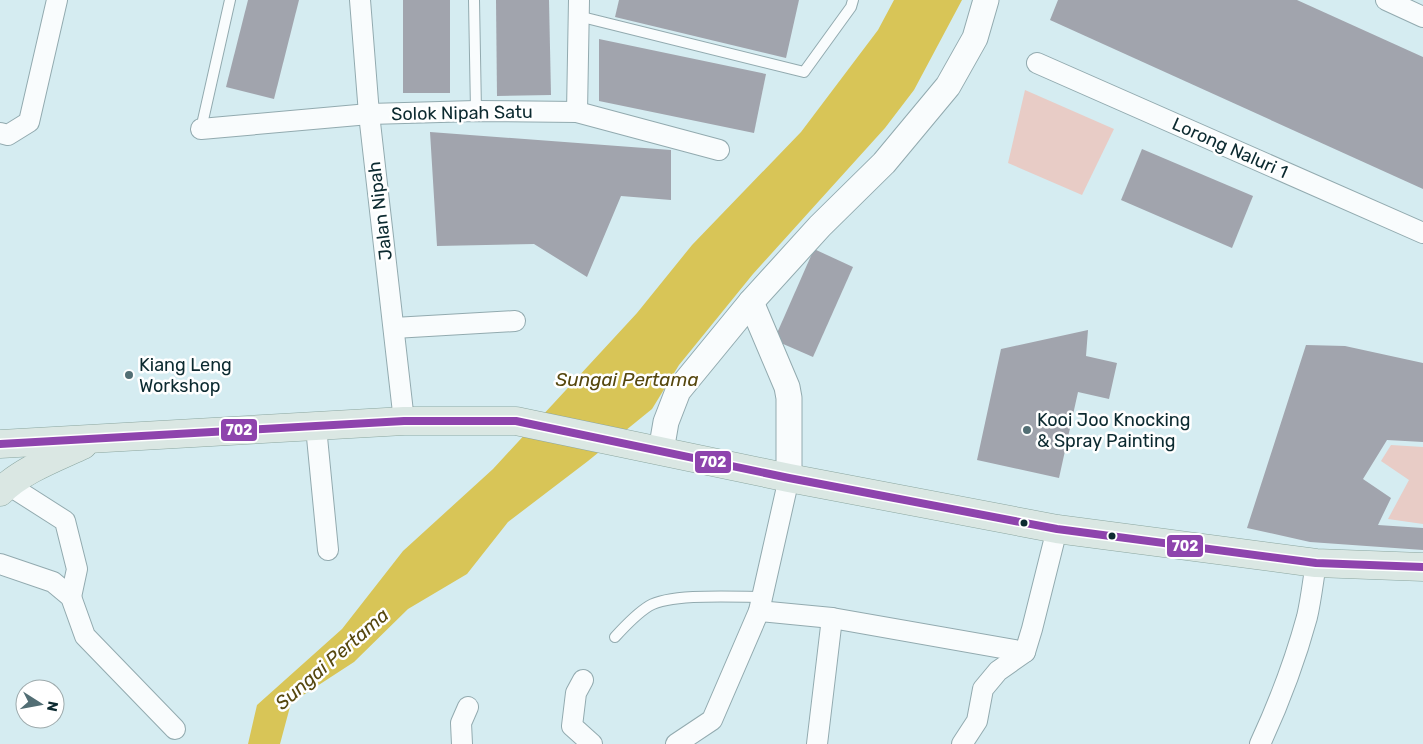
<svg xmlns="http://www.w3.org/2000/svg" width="1423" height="744" viewBox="0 0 1423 744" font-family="Rubik,sans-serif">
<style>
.green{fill:#e8ccc6}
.water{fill:#d8c557}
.building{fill:#a1a4ad}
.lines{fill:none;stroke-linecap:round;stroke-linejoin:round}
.service-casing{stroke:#92aaaf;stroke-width:12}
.minor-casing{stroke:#92aaaf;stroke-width:22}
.tertiary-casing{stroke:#92aaaf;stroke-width:27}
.primary-casing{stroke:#8ba6a0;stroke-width:29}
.service{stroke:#f9fcfd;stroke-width:10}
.minor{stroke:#f9fcfd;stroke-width:20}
.tertiary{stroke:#f9fcfd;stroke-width:25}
.primary{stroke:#dae7e3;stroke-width:28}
.bus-1-casing{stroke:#fff;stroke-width:11}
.bus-1{stroke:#8e44ad;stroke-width:8}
.poi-dot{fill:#526e74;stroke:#fff;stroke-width:2}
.bus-dot{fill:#0c2a30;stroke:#fff;stroke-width:2}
.labels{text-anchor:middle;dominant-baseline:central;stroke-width:5;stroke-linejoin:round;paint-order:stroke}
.street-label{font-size:18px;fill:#0c2a30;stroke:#fff}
.poi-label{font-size:18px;fill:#0c2a30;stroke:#fff;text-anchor:start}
.water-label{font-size:19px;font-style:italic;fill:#56470e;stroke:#fff}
.line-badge{stroke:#fff;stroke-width:2}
.badge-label{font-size:14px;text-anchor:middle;font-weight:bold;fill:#fff}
</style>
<rect width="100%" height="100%" fill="#d5ecf1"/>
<g class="green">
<path d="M 1025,90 L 1114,129 L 1082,195 L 1008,163 Z"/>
<path d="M 1391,445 L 1423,447 L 1423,524 L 1388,519 L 1409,480 L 1381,461 Z"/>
</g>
<path class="water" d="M 894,0 L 962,0 L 914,90 L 885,128 L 753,274 L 679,365 L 652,409 L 588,461 L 508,522 L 467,574 L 408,609 L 354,662 L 291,703 L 280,744 L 248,744 L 257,705 L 342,629 L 403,551 L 493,469 L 637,313 L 692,245 L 801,132 L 878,30 Z"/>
<g class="building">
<path d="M 248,0 L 299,0 L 274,99 L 226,87 Z"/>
<rect x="403" y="0" width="47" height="93"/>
<path d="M 496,0 L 549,0 L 551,95 L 497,96 Z"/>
<path d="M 619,0 L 799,0 L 786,58 L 615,17 Z"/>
<path d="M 1058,0 L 1297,0 L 1423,57 L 1423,189 L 1050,20 Z"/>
<path d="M 599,39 L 766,74 L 754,133 L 599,101 Z"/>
<path d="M 430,132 L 671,150 L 671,200 L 621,196 L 587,277 L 534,244 L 437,246 Z"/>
<path d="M 1142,149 L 1253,196 L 1232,248 L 1121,200 Z"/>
<path d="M 814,249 L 853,267 L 813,357 L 774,340 Z"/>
<path d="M 1088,330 L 1086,356 L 1117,363 L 1109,399 L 1078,392 L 1059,478 L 977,460 L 1001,349 Z"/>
<path d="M 1306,345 L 1345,346 L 1423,363 L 1423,442 L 1387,440 L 1363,479 L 1391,498 L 1378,525 L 1423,528 L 1423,550 L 1310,542 L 1247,528 Z"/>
</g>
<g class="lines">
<g class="service-casing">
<g id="service">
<path d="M 474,0 L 476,111"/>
<path d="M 578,16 L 804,72 L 851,7 L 853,0"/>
<path d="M 201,129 L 230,0"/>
<path d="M 615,637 C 625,626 636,614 649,606 C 671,593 736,597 764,597"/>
</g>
</g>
<g class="minor-casing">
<g id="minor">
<path d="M 360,0 L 369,114 L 404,421"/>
<path d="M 1386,0 L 1423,17"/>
<path d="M 1037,63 L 1423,233"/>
<path d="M 577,112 L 579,0"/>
<path d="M 201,129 L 369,114 L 476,111 L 577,112 L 719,150"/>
<path d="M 0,133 L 8,135 L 29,122 L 57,0"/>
<path d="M 394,328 L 515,321"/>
<path d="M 316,427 L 328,550"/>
<path d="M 7,484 L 65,521 L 77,569 L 71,597"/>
<path d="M 0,564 L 53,582 L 71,597 L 85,636 L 175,729"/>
<path d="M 759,611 L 832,618 L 1025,652"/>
<path d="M 583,680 L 576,693 L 572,726 L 592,744"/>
<path d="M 462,744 L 461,723 L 468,707"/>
<path d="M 676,744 L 712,720 L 759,611 L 789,478"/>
<path d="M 817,744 L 832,618"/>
<path d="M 962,744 L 977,721 L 983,689 L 998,671 L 1025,652 L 1032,629 L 1057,529"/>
<path d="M 1260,744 C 1279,703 1295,661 1307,617 C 1311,600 1313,581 1316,563"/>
</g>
</g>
<g class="tertiary-casing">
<g id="tertiary">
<path d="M 751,302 L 787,387 L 789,398 L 789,478"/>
<path d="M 661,451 L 666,422 L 678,391 L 751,302 L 820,226 L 884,163 L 948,86 L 975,38 L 986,0"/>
</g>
</g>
<g class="primary-casing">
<g id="primary">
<path d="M 0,444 L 404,421 L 516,421 L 789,478 L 1057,529 L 1316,563 L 1423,567"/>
<path d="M 0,492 C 22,470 55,458 83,445"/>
</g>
</g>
<use href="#service" class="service"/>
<use href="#minor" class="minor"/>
<use href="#tertiary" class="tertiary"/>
<use href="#primary" class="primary"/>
<g class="bus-1-casing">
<path id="bus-1" d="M 0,444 L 404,421 L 516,421 L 789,478 L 1057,529 L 1316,563 L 1423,567"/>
</g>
<use href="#bus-1" class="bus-1"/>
</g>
<g class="poi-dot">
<circle cx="129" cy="375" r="5"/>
<circle cx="1027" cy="430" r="5"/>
</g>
<g class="bus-dot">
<circle cx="1024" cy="523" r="4.5"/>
<circle cx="1112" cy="536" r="4.5"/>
</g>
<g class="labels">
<g class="street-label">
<text transform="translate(462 113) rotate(-1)">Solok Nipah Satu</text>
<text transform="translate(1230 148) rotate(24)">Lorong Naluri 1</text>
<text transform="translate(380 211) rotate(-97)">Jalan Nipah</text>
</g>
<g class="poi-label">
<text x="139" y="365">Kiang Leng<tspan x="139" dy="21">Workshop</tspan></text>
<text x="1037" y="420">Kooi Joo Knocking<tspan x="1037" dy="21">&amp; Spray Painting</tspan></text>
</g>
<g class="water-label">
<text x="627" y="379">Sungai Pertama</text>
<text transform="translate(332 659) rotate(-41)">Sungai Pertama</text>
</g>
</g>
<g class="line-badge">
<rect x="220" y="418" width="38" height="24" rx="5" fill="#8e44ad"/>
<rect x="694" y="450" width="38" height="24" rx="5" fill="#8e44ad"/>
<rect x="1166" y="534" width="38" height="24" rx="5" fill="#8e44ad"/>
</g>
<g class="badge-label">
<text x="239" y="435">702</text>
<text x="713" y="467">702</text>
<text x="1185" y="551">702</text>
</g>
<g transform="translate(40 704) rotate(101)"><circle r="24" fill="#ffffff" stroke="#9eaaac"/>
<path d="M0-4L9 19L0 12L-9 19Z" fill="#526e74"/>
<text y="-8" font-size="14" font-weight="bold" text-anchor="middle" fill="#0c2a30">N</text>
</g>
</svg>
